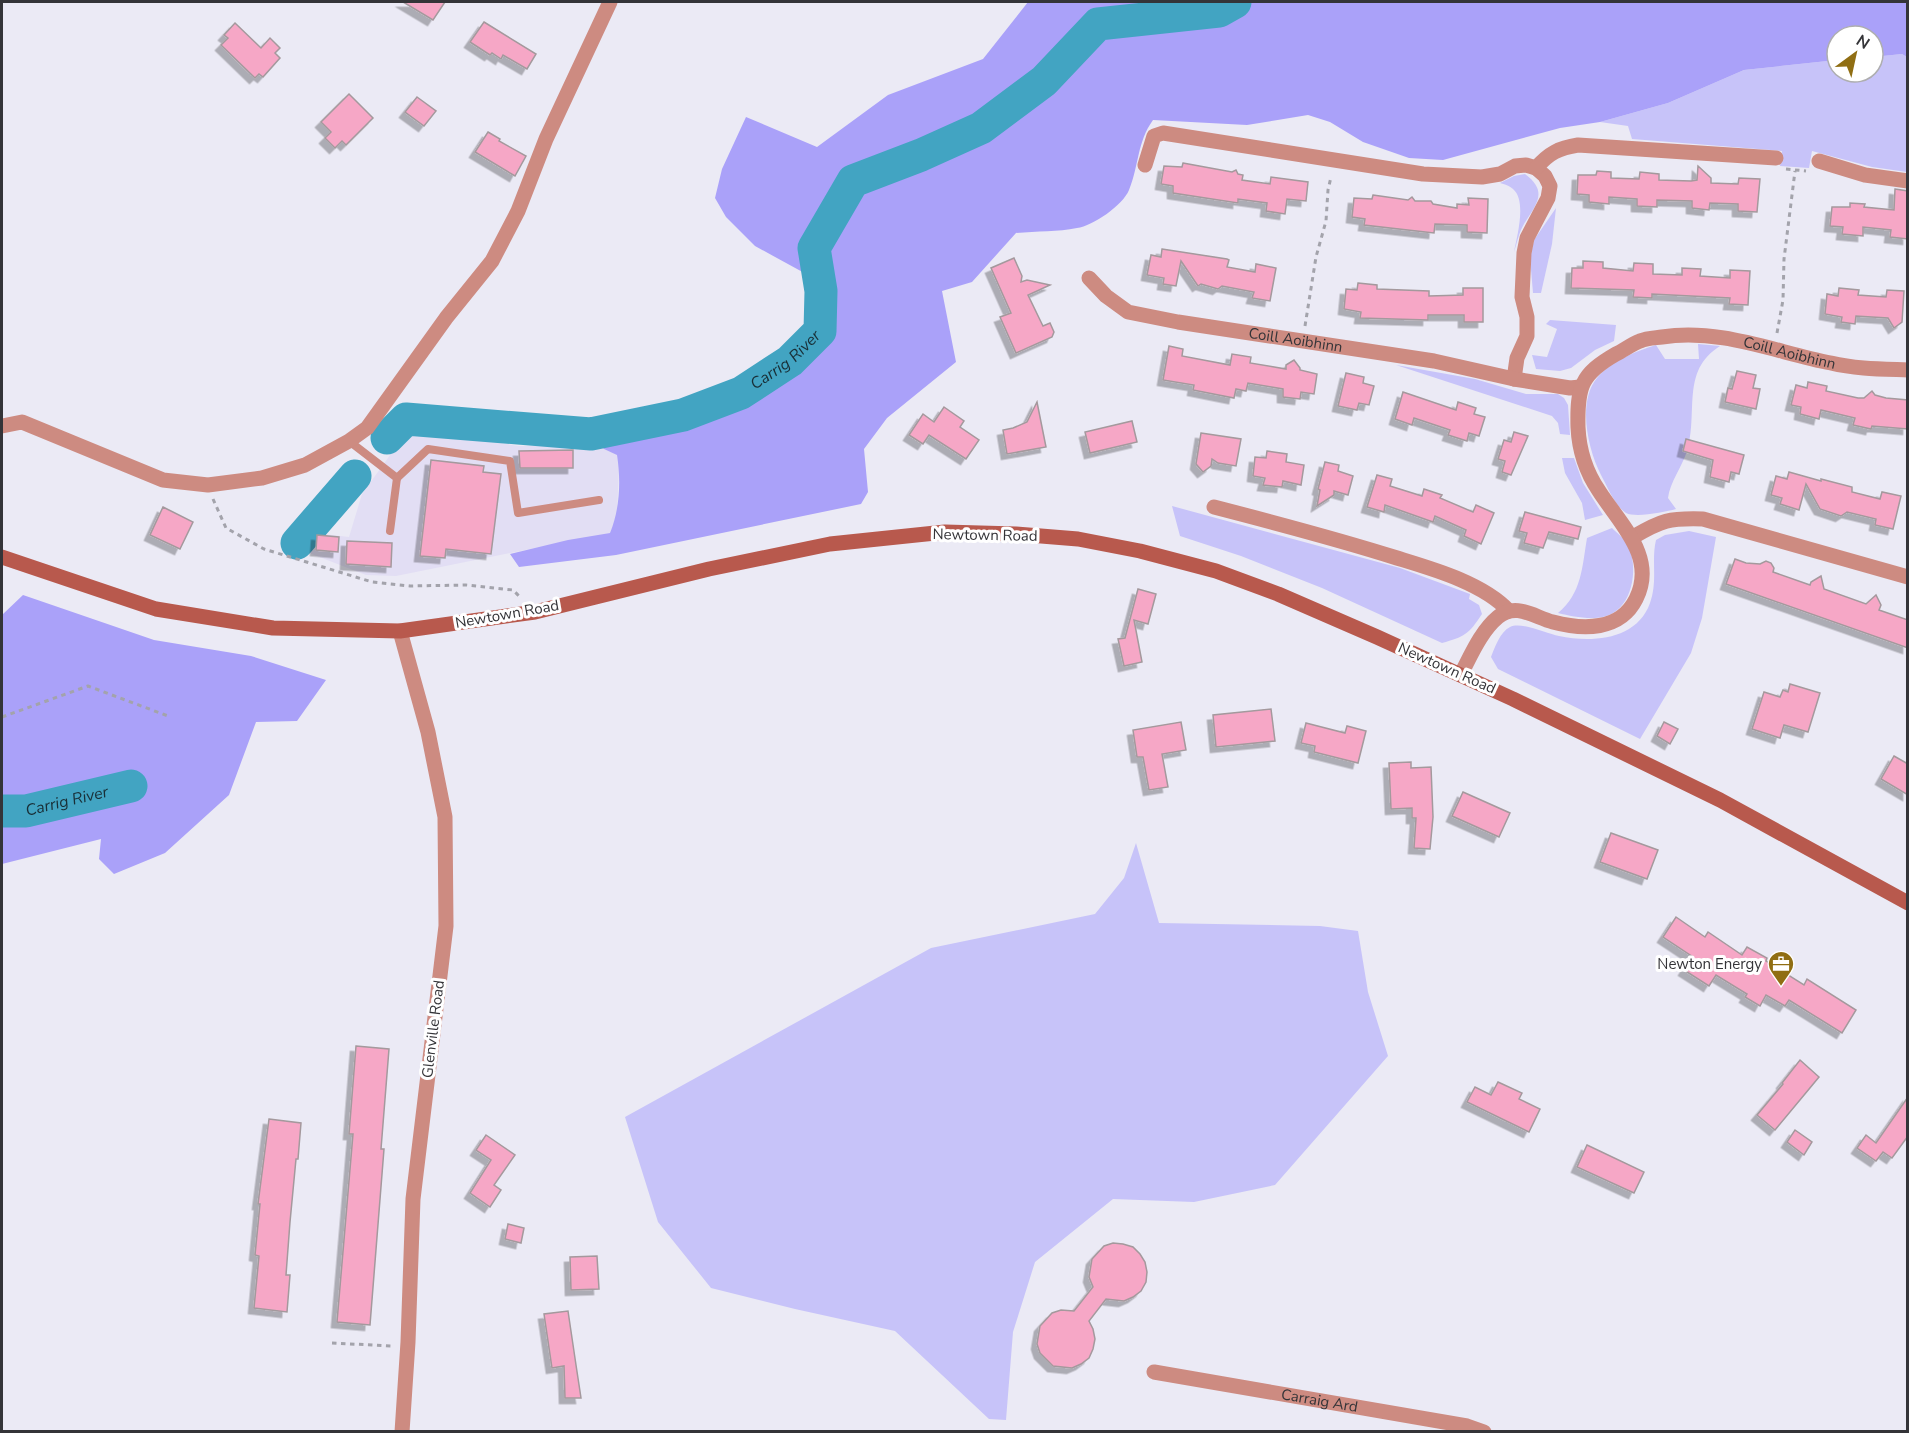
<svg xmlns="http://www.w3.org/2000/svg" width="1909" height="1433" viewBox="0 0 1909 1433" font-family="'Nunito Sans',sans-serif">
<style>
.commercial{fill:#e2def4}
.green{fill:#c7c3f9}
.forest{fill:#aaa1f9}
.lines{fill:none;stroke-linecap:round;stroke-linejoin:round}
.river{stroke:#42a4c2;stroke-width:33}
.building{fill:#f6a7c6;stroke:#a4999d;stroke-width:1.5;filter:url(#shadow)}
.path{stroke:#a3a3ab;stroke-width:3;stroke-dasharray:4.5 4.5;stroke-linecap:butt}
.service{stroke:#cd8b81;stroke-width:8}
.minor{stroke:#cd8b81;stroke-width:15}
.tertiary{stroke:#cd8b81;stroke-width:15}
.secondary{stroke:#b8594d;stroke-width:15}
.labels{text-anchor:middle;dominant-baseline:central;stroke-width:6;stroke-linejoin:round;paint-order:stroke}
.street-label{font-size:15px;fill:#343438;stroke:#fff}
.poi-label{font-size:15px;fill:#343438;stroke:#fff;text-anchor:end}
.water-label{font-size:16px;font-style:italic;fill:#192f37;stroke:#fff}
</style>
<defs>
<filter id="shadow"><feDropShadow dx="-5.5" dy="5.5" stdDeviation="0" flood-color="#0004"/></filter>
</defs>
<rect width="100%" height="100%" fill="#ebeaf5"/>
<path class="commercial" d="M 429,430 L 518,446 L 573,446 L 596,439 L 604,449 L 617,454 L 619,467 L 617,516 L 610,533 L 396,576 L 366,575 L 309,553 L 315,533 L 349,537 L 362,494 L 393,451 L 416,433 Z"/>
<g class="green">
<path d="M 1902,54 L 1907,57 L 1907,172 L 1872,167 L 1812,151 L 1809,168 L 1780,166 L 1782,151 L 1632,139 L 1628,126 L 1600,122 L 1668,103 L 1744,70 L 1837,60 L 1837,72 L 1873,72 L 1873,57 Z"/>
<path d="M 1525,174 C 1549,192 1536,204 1524,224 C 1519,232 1517,243 1514,252 C 1517,236 1527,201 1513,189 C 1510,186 1504,184 1500,183 L 1514,176 Z"/>
<path d="M 1556,208 L 1552,244 L 1541,293 L 1533,293 L 1530,258 L 1534,240 Z"/>
<path d="M 1550,320 L 1616,325 L 1614,341 L 1595,350 L 1571,368 L 1560,371 L 1536,369 L 1532,355 L 1547,357 L 1557,329 L 1546,324 Z"/>
<path d="M 1698,344 L 1720,346 C 1680,371 1699,413 1687,451 C 1682,467 1670,482 1668,498 L 1676,509 C 1665,512 1636,518 1626,513 C 1615,506 1607,486 1601,475 C 1588,450 1577,402 1597,378 C 1610,362 1636,351 1656,345 L 1665,359 L 1699,359 Z"/>
<path d="M 1396,365 L 1475,379 L 1526,394 L 1558,394 L 1564,398 L 1568,405 L 1570,435 L 1560,434 L 1558,423 L 1552,416 Z"/>
<path d="M 1562,458 L 1574,458 L 1583,483 L 1603,515 L 1585,520 L 1582,503 L 1565,473 Z"/>
<path d="M 1172,506 L 1400,568 L 1470,594 L 1469,599 L 1479,605 L 1482,614 C 1469,634 1464,637 1442,643 L 1322,588 L 1241,556 L 1180,536 Z"/>
<path d="M 1612,528 C 1617,533 1625,539 1628,545 C 1638,565 1634,601 1613,613 C 1598,622 1575,617 1558,613 C 1582,593 1582,567 1587,538 Z"/>
<path d="M 1689,531 L 1716,537 L 1702,618 L 1691,653 L 1640,739 L 1498,669 L 1491,657 C 1495,647 1500,632 1510,627 C 1521,621 1547,634 1559,636 C 1592,643 1637,640 1650,603 C 1658,581 1651,561 1656,540 L 1665,535 Z"/>
<path d="M 1136,843 L 1159,923 L 1320,926 L 1358,931 L 1368,992 L 1388,1056 L 1275,1185 L 1194,1202 L 1113,1199 L 1035,1262 L 1013,1332 L 1006,1420 L 989,1419 L 895,1331 L 795,1309 L 711,1288 L 658,1222 L 625,1117 L 931,948 L 1095,914 L 1124,878 Z"/>
</g>
<g class="forest">
<path d="M 1028,2 L 1907,2 L 1907,57 L 1902,54 L 1873,57 L 1873,36 L 1837,36 L 1837,60 L 1744,70 L 1668,103 L 1600,122 L 1560,128 L 1443,160 L 1409,158 L 1363,142 L 1330,122 L 1308,115 L 1247,125 L 1153,120 C 1137,142 1139,166 1129,190 C 1123,205 1093,226 1077,228 C 1058,232 1037,231 1016,233 L 972,282 L 942,291 L 956,362 L 887,418 L 864,449 L 868,492 L 861,504 L 616,555 L 519,567 L 510,554 L 568,540 L 610,533 C 620,509 621,480 617,455 L 604,449 L 591,434 L 680,416 L 729,397 L 760,381 L 820,331 L 819,281 L 755,246 L 726,217 L 715,198 L 722,169 L 746,117 L 817,147 L 888,95 L 983,59 Z"/>
<path d="M 23,595 L 154,640 L 251,656 L 326,680 L 297,721 L 256,722 L 229,795 L 165,853 L 114,874 L 99,859 L 101,839 L 2,864 L 2,615 Z"/>
</g>
<g class="lines">
<g class="river">
<path id="s1" d="M 387,438 L 406,419 L 591,434 L 683,415 L 741,393 L 790,361 L 820,331 L 821,291 L 814,248 L 853,181 L 921,155 L 981,128 L 1044,81 L 1098,24 L 1219,11 L 1235,2"/>
<path d="M 297,543 L 355,476"/>
<path id="s2" d="M 2,811 L 26,811 L 131,786"/>
</g>
</g>
<g class="building">
<path d="M 403,2 L 445,2 L 433,20 Z"/>
<path d="M 484,22 L 536,54 L 527,69 L 503,55 L 501,59 L 492,53 L 490,55 L 470,42 Z"/>
<path d="M 235,23 L 261,48 L 270,38 L 280,48 L 275,53 L 280,58 L 263,77 L 259,74 L 255,78 L 221,45 L 228,38 L 224,35 Z"/>
<path d="M 349,94 L 373,118 L 346,145 L 342,141 L 335,148 L 325,138 L 331,132 L 321,122 Z"/>
<path d="M 417,97 L 436,111 L 424,126 L 405,112 Z"/>
<path d="M 488,132 L 500,139 L 499,141 L 526,156 L 515,176 L 475,152 Z"/>
<path d="M 1183,163 L 1232,172 L 1236,170 L 1238,174 L 1243,175 L 1242,180 L 1270,184 L 1271,177 L 1308,182 L 1306,201 L 1287,199 L 1285,214 L 1266,211 L 1267,203 L 1238,199 L 1238,203 L 1173,193 L 1173,186 L 1161,184 L 1164,166 L 1182,167 Z"/>
<path d="M 1698,166 L 1711,178 L 1711,183 L 1738,184 L 1739,178 L 1760,179 L 1757,212 L 1738,211 L 1738,204 L 1710,203 L 1709,210 L 1692,208 L 1692,201 L 1657,200 L 1657,207 L 1637,206 L 1637,199 L 1609,197 L 1609,204 L 1589,202 L 1589,195 L 1577,194 L 1578,175 L 1596,175 L 1597,171 L 1611,172 L 1611,178 L 1639,179 L 1640,172 L 1659,174 L 1659,180 L 1691,181 L 1697,180 Z"/>
<path d="M 1895,189 L 1908,191 L 1908,239 L 1890,237 L 1891,230 L 1863,227 L 1863,236 L 1842,234 L 1843,227 L 1830,226 L 1832,207 L 1850,207 L 1850,203 L 1865,204 L 1864,207 L 1894,210 Z"/>
<path d="M 1373,195 L 1408,200 L 1412,197 L 1415,201 L 1431,201 L 1433,204 L 1457,208 L 1457,204 L 1469,205 L 1468,198 L 1488,199 L 1487,233 L 1467,232 L 1467,225 L 1435,224 L 1434,233 L 1364,225 L 1365,219 L 1352,217 L 1354,198 L 1372,199 Z"/>
<path d="M 1162,249 L 1227,259 L 1229,260 L 1227,267 L 1255,272 L 1256,264 L 1276,268 L 1270,301 L 1252,298 L 1254,292 L 1222,286 L 1218,289 L 1201,284 L 1198,286 L 1181,261 L 1176,286 L 1163,284 L 1164,278 L 1147,275 L 1151,255 L 1161,257 Z"/>
<path d="M 1014,258 L 1022,276 L 1021,282 L 1027,280 L 1050,285 L 1028,295 L 1041,322 L 1043,326 L 1050,323 L 1054,332 L 1052,337 L 1016,353 L 1000,317 L 1011,313 L 991,268 Z"/>
<path d="M 1583,261 L 1603,262 L 1603,268 L 1633,271 L 1634,263 L 1653,264 L 1653,274 L 1682,275 L 1682,268 L 1701,269 L 1700,276 L 1730,278 L 1730,270 L 1750,271 L 1748,305 L 1729,304 L 1730,298 L 1652,294 L 1652,298 L 1633,297 L 1634,290 L 1571,288 L 1572,268 L 1583,268 Z"/>
<path d="M 1358,283 L 1377,285 L 1377,289 L 1429,291 L 1429,296 L 1463,295 L 1463,288 L 1483,288 L 1483,322 L 1464,322 L 1464,315 L 1428,315 L 1428,320 L 1360,318 L 1361,312 L 1344,309 L 1346,289 L 1357,290 Z"/>
<path d="M 1839,288 L 1859,290 L 1858,295 L 1886,297 L 1887,290 L 1904,291 L 1902,322 L 1894,328 L 1888,318 L 1856,316 L 1855,324 L 1841,322 L 1842,317 L 1825,314 L 1827,294 L 1838,296 Z"/>
<path d="M 1169,346 L 1183,349 L 1182,356 L 1230,365 L 1232,354 L 1251,357 L 1250,363 L 1286,369 L 1286,365 L 1294,360 L 1300,368 L 1300,370 L 1317,374 L 1314,394 L 1301,392 L 1300,399 L 1283,397 L 1283,389 L 1248,383 L 1246,391 L 1236,389 L 1234,398 L 1193,390 L 1194,385 L 1163,380 Z"/>
<path d="M 1737,371 L 1756,375 L 1753,388 L 1760,389 L 1756,409 L 1725,402 L 1728,388 L 1732,389 Z"/>
<path d="M 1346,373 L 1364,377 L 1363,383 L 1374,386 L 1369,405 L 1359,403 L 1357,410 L 1338,406 Z"/>
<path d="M 1808,382 L 1827,386 L 1826,391 L 1858,398 L 1864,398 L 1872,391 L 1875,395 L 1886,398 L 1908,400 L 1908,429 L 1872,426 L 1871,429 L 1853,425 L 1855,418 L 1821,410 L 1819,419 L 1800,414 L 1801,407 L 1791,405 L 1796,385 L 1807,388 Z"/>
<path d="M 1403,392 L 1456,410 L 1458,402 L 1476,408 L 1474,414 L 1485,417 L 1479,436 L 1469,433 L 1467,441 L 1448,435 L 1450,430 L 1414,418 L 1412,425 L 1395,419 Z"/>
<path d="M 1037,402 L 1046,447 L 1007,454 L 1003,430 L 1013,428 L 1027,422 Z"/>
<path d="M 944,407 L 964,421 L 960,427 L 979,440 L 966,459 L 929,435 L 923,444 L 909,435 L 923,414 L 934,422 Z"/>
<path d="M 1132,421 L 1137,442 L 1090,453 L 1085,432 Z"/>
<path d="M 1514,432 L 1528,436 L 1511,475 L 1502,472 L 1505,461 L 1498,459 L 1504,440 L 1511,442 Z"/>
<path d="M 1201,433 L 1241,439 L 1236,466 L 1218,463 L 1212,459 L 1211,466 L 1203,472 L 1196,464 Z"/>
<path d="M 1686,439 L 1744,455 L 1739,474 L 1731,472 L 1729,482 L 1710,477 L 1713,460 L 1683,451 Z"/>
<path d="M 573,450 L 573,468 L 520,468 L 519,451 Z"/>
<path d="M 1267,451 L 1287,454 L 1286,462 L 1304,465 L 1301,485 L 1283,481 L 1282,487 L 1263,485 L 1265,478 L 1253,476 L 1255,457 L 1266,458 Z"/>
<path d="M 431,460 L 484,466 L 483,472 L 501,474 L 491,554 L 446,549 L 445,558 L 420,556 Z"/>
<path d="M 1325,462 L 1339,465 L 1338,471 L 1353,476 L 1348,495 L 1334,491 L 1334,495 L 1317,506 L 1320,490 L 1318,489 Z"/>
<path d="M 1789,472 L 1821,481 L 1821,479 L 1852,487 L 1852,492 L 1880,499 L 1882,492 L 1901,496 L 1893,529 L 1875,525 L 1876,519 L 1847,512 L 1841,516 L 1820,509 L 1806,484 L 1799,510 L 1780,504 L 1782,498 L 1771,495 L 1776,476 L 1787,479 Z"/>
<path d="M 1377,475 L 1392,479 L 1390,486 L 1422,496 L 1424,489 L 1442,495 L 1440,498 L 1473,512 L 1476,505 L 1494,513 L 1481,544 L 1464,536 L 1466,530 L 1435,516 L 1433,522 L 1385,505 L 1384,512 L 1367,507 Z"/>
<path d="M 163,507 L 193,522 L 180,549 L 150,535 Z"/>
<path d="M 1525,512 L 1581,527 L 1578,539 L 1549,532 L 1543,548 L 1524,543 L 1527,533 L 1519,531 Z"/>
<path d="M 317,535 L 339,537 L 338,552 L 316,550 Z"/>
<path d="M 347,541 L 392,543 L 391,567 L 346,564 Z"/>
<path d="M 1735,559 L 1746,563 L 1760,564 L 1766,561 L 1771,563 L 1774,568 L 1773,572 L 1810,585 L 1811,582 L 1821,576 L 1824,589 L 1866,604 L 1876,595 L 1881,605 L 1879,610 L 1908,620 L 1908,648 L 1726,584 Z"/>
<path d="M 1138,589 L 1156,594 L 1148,624 L 1134,620 L 1142,662 L 1124,666 L 1118,639 L 1125,638 Z"/>
<path d="M 1790,684 L 1820,693 L 1808,732 L 1784,725 L 1780,738 L 1752,729 L 1764,692 L 1780,697 L 1783,690 L 1788,692 Z"/>
<path d="M 1271,709 L 1275,741 L 1216,747 L 1213,715 Z"/>
<path d="M 1181,722 L 1186,750 L 1162,754 L 1168,787 L 1149,790 L 1143,757 L 1137,757 L 1133,730 Z"/>
<path d="M 1664,722 L 1678,729 L 1670,744 L 1657,736 Z"/>
<path d="M 1306,723 L 1345,733 L 1347,726 L 1366,731 L 1358,763 L 1314,752 L 1315,746 L 1301,743 Z"/>
<path d="M 1894,756 L 1908,764 L 1908,795 L 1881,779 Z"/>
<path d="M 1411,762 L 1411,768 L 1431,767 L 1433,817 L 1430,849 L 1414,848 L 1416,818 L 1412,818 L 1412,808 L 1391,809 L 1389,763 Z"/>
<path d="M 1463,792 L 1510,813 L 1499,837 L 1452,816 Z"/>
<path d="M 1611,833 L 1658,850 L 1647,879 L 1600,862 Z"/>
<path d="M 1676,917 L 1705,937 L 1708,932 L 1742,955 L 1747,947 L 1767,958 L 1766,961 L 1804,985 L 1807,979 L 1856,1010 L 1842,1033 L 1789,1000 L 1785,1006 L 1766,995 L 1760,1006 L 1745,997 L 1747,994 L 1716,975 L 1709,986 L 1684,970 L 1693,957 L 1663,937 Z"/>
<path d="M 356,1046 L 389,1049 L 381,1149 L 384,1149 L 370,1325 L 337,1322 L 353,1134 L 349,1134 Z"/>
<path d="M 1800,1060 L 1819,1077 L 1775,1130 L 1757,1115 L 1783,1084 L 1782,1083 Z"/>
<path d="M 1498,1082 L 1522,1093 L 1519,1099 L 1540,1109 L 1529,1132 L 1467,1102 L 1475,1087 L 1491,1095 Z"/>
<path d="M 1908,1097 L 1908,1136 L 1892,1158 L 1883,1152 L 1876,1161 L 1857,1148 L 1866,1135 L 1876,1143 Z"/>
<path d="M 269,1119 L 301,1123 L 298,1159 L 296,1159 L 290,1222 L 286,1275 L 290,1275 L 287,1312 L 254,1308 L 259,1256 L 255,1255 L 260,1204 L 258,1204 Z"/>
<path d="M 1795,1130 L 1812,1142 L 1804,1155 L 1787,1142 Z"/>
<path d="M 486,1135 L 515,1155 L 494,1185 L 501,1190 L 490,1207 L 470,1193 L 491,1160 L 476,1150 Z"/>
<path d="M 1587,1145 L 1644,1172 L 1634,1193 L 1577,1167 Z"/>
<path d="M 508,1224 L 524,1228 L 521,1243 L 505,1239 Z"/>
<path d="M 1113,1243 L 1123,1244 L 1133,1247 L 1140,1254 L 1145,1262 L 1147,1272 L 1146,1282 L 1141,1291 L 1133,1297 L 1124,1301 L 1106,1299 L 1089,1321 L 1093,1329 L 1095,1339 L 1093,1349 L 1089,1358 L 1081,1364 L 1072,1368 L 1053,1366 L 1040,1353 L 1037,1344 L 1040,1326 L 1052,1313 L 1061,1310 L 1074,1311 L 1093,1287 L 1089,1277 L 1092,1259 L 1104,1246 Z"/>
<path d="M 597,1256 L 599,1289 L 571,1290 L 570,1257 Z"/>
<path d="M 568,1311 L 576,1365 L 581,1398 L 565,1398 L 564,1366 L 552,1368 L 544,1314 Z"/>
</g>
<g class="lines">
<g class="path">
<path d="M 1786,169 L 1806,171"/>
<path d="M 1305,326 L 1316,257 L 1326,221 L 1328,190 L 1331,177"/>
<path d="M 1777,333 L 1783,300 L 1784,259 L 1795,171"/>
<path d="M 213,499 L 226,528 L 264,549 L 372,582 L 410,586 L 466,585 L 513,590 L 521,598"/>
<path d="M 2,717 L 88,686 L 168,716"/>
<path d="M 332,1343 L 391,1346"/>
</g>
<g class="service">
<path d="M 349,441 L 397,478 L 390,531"/>
<path d="M 397,478 L 428,449 L 510,461 L 518,513 L 599,500"/>
</g>
<g class="minor">
<path d="M 1819,161 L 1865,175 L 1908,181"/>
<path d="M 1145,165 L 1154,136 L 1163,133 L 1423,174 L 1482,177 L 1500,174 L 1515,166 L 1526,165 L 1536,168 L 1545,176 L 1550,186 L 1548,198 L 1527,238 L 1524,253 L 1522,297 L 1527,317 L 1527,336 L 1517,358 L 1514,379"/>
<path d="M 1536,168 C 1549,153 1559,148 1578,145 L 1776,158"/>
<path id="s3" d="M 1089,278 L 1106,296 L 1128,312 L 1178,322 L 1434,361 L 1514,379 L 1570,388 L 1580,387"/>
<path d="M 2,426 L 22,422 L 163,480 L 208,485 L 262,478 L 305,465 L 349,441 L 367,428 L 446,318 L 492,261 L 518,211 L 546,139 L 610,2"/>
<path d="M 1214,507 C 1276,523 1337,539 1397,558 C 1433,569 1483,583 1509,611"/>
<path d="M 1633,537 C 1662,520 1669,518 1703,519 L 1908,577"/>
<path id="s4" d="M 1461,674 C 1471,655 1481,631 1498,617 C 1516,602 1534,617 1553,622 C 1583,630 1620,631 1636,599 C 1657,557 1620,524 1599,491 C 1586,472 1579,450 1578,427 C 1577,387 1581,374 1616,354 C 1624,350 1632,344 1640,341 C 1647,338 1655,338 1662,337 C 1720,328 1775,352 1831,363 C 1856,369 1882,369 1908,370"/>
<path id="s5" d="M 1154,1372 L 1467,1426 L 1484,1432"/>
</g>
<path class="tertiary" d="M 400,631 L 428,732 L 445,817 L 446,926 L 413,1199 L 408,1342 L 402,1432"/>
<path class="secondary" d="M 2,557 L 156,609 L 273,628 L 400,631 L 535,612 L 709,569 L 830,544 L 945,532 L 1016,534 L 1078,539 L 1140,551 L 1216,571 L 1278,594 L 1377,637 L 1513,699 L 1720,800 L 1908,903"/>
</g>
<defs>
<g id="office-pin" transform="scale(1.35)"><path d="M0 17L-7.5 6A9.5 9.5 0 1 1 7.5 6Z" fill="#906e13" stroke="#fff"/><path d="M-6-3h4V-5.5h4V-3h4V5H-6ZM-1-4.5V-3h2v-1.5ZM-6 0V1H6V0Z" fill="#fff"/></g>
</defs>
<g fill-rule="evenodd">
<use href="#office-pin" x="1781" y="964"/>
</g>
<g class="labels">
<g class="street-label">
<text stroke="none"><textPath href="#s3" startOffset="222">Coill Aoibhinn</textPath></text>
<text stroke="none"><textPath href="#s4" startOffset="678">Coill Aoibhinn</textPath></text>
<text transform="translate(985 535) rotate(1)">Newtown Road</text>
<text transform="translate(507 614) rotate(-10)">Newtown Road</text>
<text transform="translate(1447 668) rotate(24)">Newtown Road</text>
<text transform="translate(433 1029) rotate(-83)">Glenville Road</text>
<text stroke="none"><textPath href="#s5" startOffset="168">Carraig Ard</textPath></text>
</g>
<g class="poi-label">
<text x="1762" y="964">Newton Energy</text>
</g>
<g class="water-label">
<text stroke="none"><textPath href="#s1" startOffset="424">Carrig River</textPath></text>
<text stroke="none"><textPath href="#s2" startOffset="66">Carrig River</textPath></text>
</g>
</g>
<rect width="1909" height="1433" fill="none" stroke="#343438" stroke-width="6"/>
<g transform="translate(1855 54) rotate(33)"><circle r="28" fill="#ffffff" stroke="#aeaeaf" stroke-width="1.5"/>
<path d="M0-4.5L10 22L0 15L-10 22Z" fill="#906e13"/>
<text y="-9" font-size="16" font-weight="bold" text-anchor="middle" fill="#343438">N</text>
</g>
</svg>
